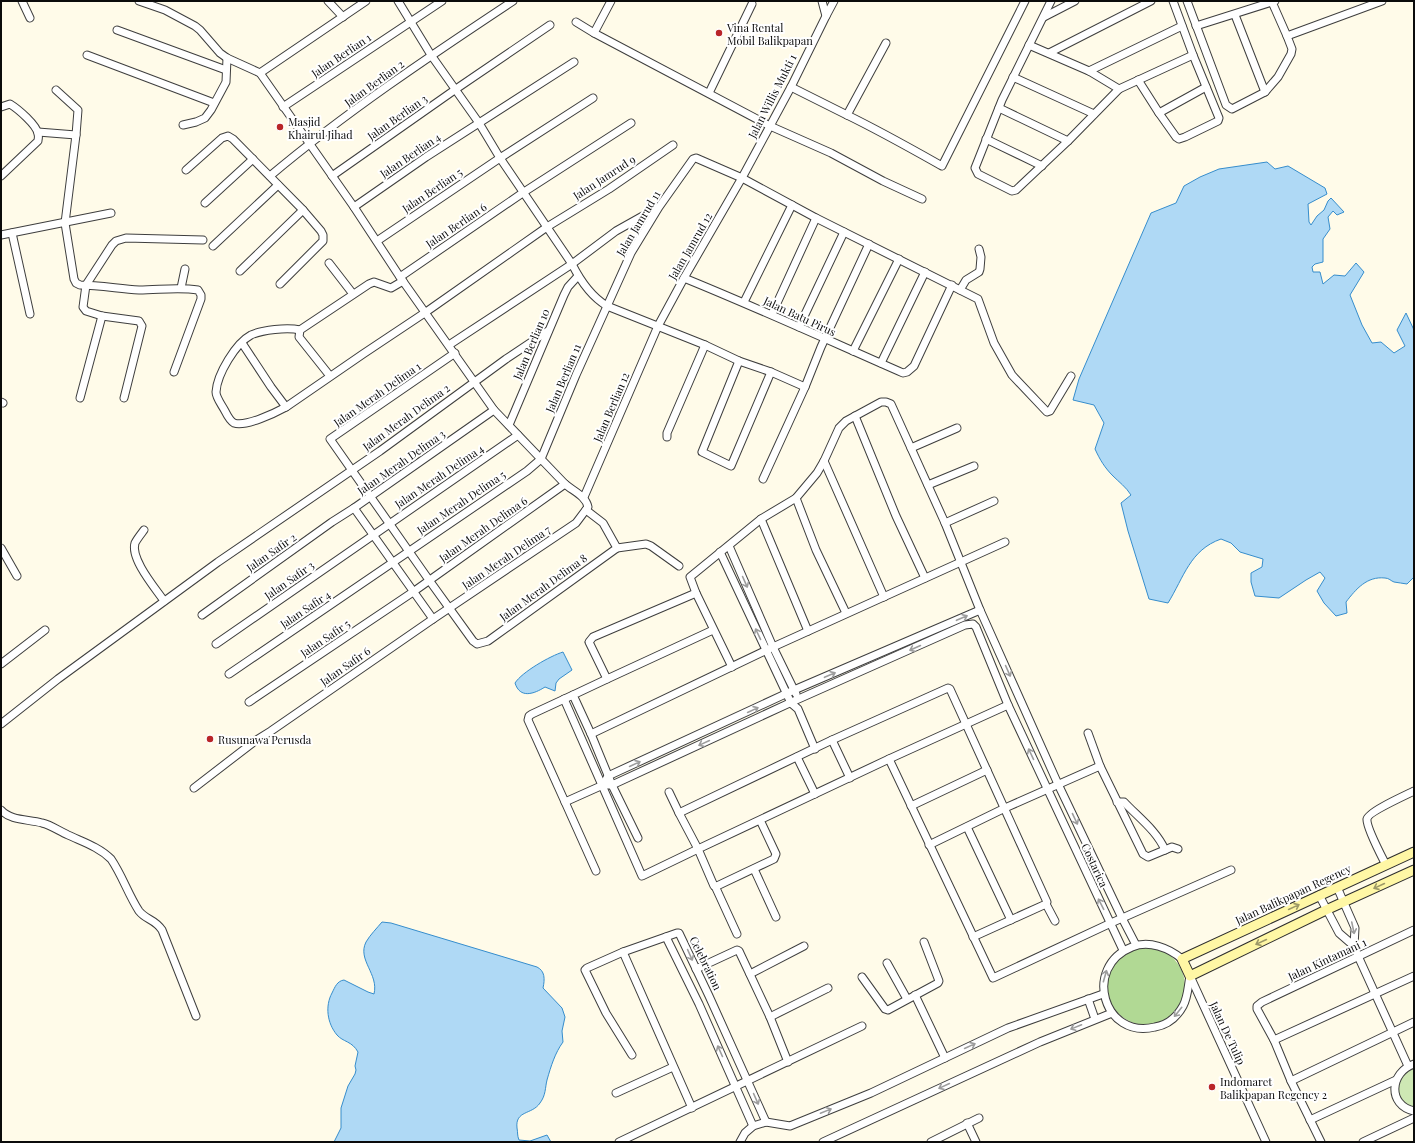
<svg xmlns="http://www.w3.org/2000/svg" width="1415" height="1143" viewBox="0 0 1415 1143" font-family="'Playfair Display',serif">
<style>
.green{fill:#cee8b4}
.forest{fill:#b1d994}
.water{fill:#afd9f5;stroke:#368dcc}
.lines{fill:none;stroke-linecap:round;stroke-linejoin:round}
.street-casing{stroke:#3e3e3e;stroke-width:9}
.secondary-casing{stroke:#2d2d2d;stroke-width:11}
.street{stroke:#fff;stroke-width:7}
.secondary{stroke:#fff7a5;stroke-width:9}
.oneway{stroke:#9d9d9d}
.oneway2{stroke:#9d9967}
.poi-dot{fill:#b92528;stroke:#fff;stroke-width:1.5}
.labels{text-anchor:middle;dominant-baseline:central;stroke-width:4;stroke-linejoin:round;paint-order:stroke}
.poi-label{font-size:11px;fill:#0b0b0b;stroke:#fff;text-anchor:start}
.street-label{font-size:11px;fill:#0b0b0b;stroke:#fff}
</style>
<rect width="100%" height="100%" fill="#fffbe9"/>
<path class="green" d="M 1414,1067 L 1414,1109 C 1393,1099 1392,1077 1414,1067 Z"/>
<circle class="forest" cx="1146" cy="986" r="39"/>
<g class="water">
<path d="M 1267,162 L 1275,169 L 1288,166 L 1325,188 L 1327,194 L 1308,204 L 1309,222 L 1311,225 L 1317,216 L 1324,210 L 1328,201 L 1331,198 L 1344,212 L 1337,215 L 1333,211 L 1328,217 L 1330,229 L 1323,239 L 1323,262 L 1315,264 L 1312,267 L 1313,272 L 1320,272 L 1323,284 L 1334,275 L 1345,276 L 1356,263 L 1364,272 L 1350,295 L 1362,325 L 1372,343 L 1381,342 L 1394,353 L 1405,346 L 1397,330 L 1406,313 L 1414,330 L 1414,577 L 1407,584 C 1403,583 1398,583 1394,582 C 1391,581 1389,578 1385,578 C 1367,576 1356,589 1346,602 L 1347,613 L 1336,616 L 1324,603 L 1317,591 L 1325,578 L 1320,572 L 1306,580 L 1279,598 L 1255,596 L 1251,582 L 1251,573 L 1262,567 L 1263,559 L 1240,552 L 1231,543 L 1221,539 C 1190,550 1184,577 1168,603 L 1149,599 L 1128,531 L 1121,503 L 1131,495 C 1126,487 1119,482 1113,476 C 1105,468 1100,460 1095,449 L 1104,423 L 1094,405 L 1073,400 L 1079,379 L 1151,213 L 1176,203 L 1184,186 L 1200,177 L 1219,169 Z"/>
<path d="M 563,652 L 572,670 L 559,679 L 556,683 L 555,691 L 545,687 C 534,694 520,699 515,683 C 522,672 550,656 563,652 Z"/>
<path d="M 382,922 L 391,923 L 537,967 C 545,971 545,979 543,988 L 562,1008 L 565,1017 L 562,1031 L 563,1042 C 555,1053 551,1066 547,1080 C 545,1088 546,1095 540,1103 C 532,1115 515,1110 517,1128 C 518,1133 517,1135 519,1140 L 530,1141 L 547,1135 L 551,1142 L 334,1142 L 341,1128 L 341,1108 L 348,1086 L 355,1074 L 356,1070 L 355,1066 L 358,1052 C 352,1041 343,1042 337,1035 C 327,1023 325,1006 332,993 C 335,987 337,981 344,980 L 368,992 L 374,994 C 379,974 357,960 366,942 C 370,935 377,928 382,922 Z"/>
</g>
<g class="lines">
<g class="street-casing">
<g id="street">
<path d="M 22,1 L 30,18"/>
<path d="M 139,1 L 165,10 L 195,26 L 200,30 L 220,53 L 227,58 L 260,73 L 354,207 L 400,277 L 494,410 L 565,484 C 573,491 586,496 588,507 L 576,523 L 433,619 L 271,731 L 255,741 L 194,788"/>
<path d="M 328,1 L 343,17"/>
<path d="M 398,1 L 431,55 L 479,123 L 500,158 L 572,264 C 580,280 592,297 607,306 L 705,345 L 739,361 L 771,372 L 805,387"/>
<path d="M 611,1 L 594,33 L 770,126 L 831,153 L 883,181 L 922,199"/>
<path d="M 1051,1 L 1002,100 L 975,168 L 978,174 L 1012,191 L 1016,190 L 1068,141 L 1119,89"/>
<path d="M 1187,1 L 1226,105 L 1232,109 L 1265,92 L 1278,77 L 1291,54 L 1292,49 L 1287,36 L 1382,1"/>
<path d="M 1272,2 L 1287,36"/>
<path d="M 1235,15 L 1265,92"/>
<path d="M 826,16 L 834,1"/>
<path d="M 1044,17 L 1075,1"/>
<path d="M 576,22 L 594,33"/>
<path d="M 1196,26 L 1275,1"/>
<path d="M 117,30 L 226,70"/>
<path d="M 1029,45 L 1089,71 L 1119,89 L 1193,55"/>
<path d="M 1049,53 L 1151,1"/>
<path d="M 87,55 L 214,103"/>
<path d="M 1089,71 L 1182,26"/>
<path d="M 260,73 L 366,1"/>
<path d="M 1013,77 L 1094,114"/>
<path d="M 1138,80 L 1159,113 L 1176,137 L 1179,139 L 1185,137 L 1218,121 L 1219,118 L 1193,55 L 1173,1"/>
<path d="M 791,87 L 847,115 L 886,43"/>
<path d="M 56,90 L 78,110 L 76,135"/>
<path d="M 709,93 L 752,4"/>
<path d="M 1,107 L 10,104 C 18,109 37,125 38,134 C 39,137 38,139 38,141 L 1,176"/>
<path d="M 283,107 L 442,1"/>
<path d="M 999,108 L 1068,141"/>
<path d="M 1159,113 L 1206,87"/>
<path d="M 847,115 C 880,131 910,148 942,166 L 1025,1"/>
<path d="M 183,125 L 196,122 L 205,118 L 211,110 L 226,82 L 227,58"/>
<path d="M 38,132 L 76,135 L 65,223 L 74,279 L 76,283 L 80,285 C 100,285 120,289 139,290 C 159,290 178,287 198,290 L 201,295 L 201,299 L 174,372"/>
<path d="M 986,139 L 1042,166"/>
<path d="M 186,170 L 222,138 L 228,136 L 233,139 L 303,210 L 321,231 L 323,235 L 323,241 L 280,284"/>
<path d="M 270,176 C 346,112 430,56 513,1"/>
<path d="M 332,176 L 456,89 L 550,25"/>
<path d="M 205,203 L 253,159"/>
<path d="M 354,207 L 426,157 L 574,62"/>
<path d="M 12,233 L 30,314"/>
<path d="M 1,235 L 111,213"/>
<path d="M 377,241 L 500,158 L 593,98"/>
<path d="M 213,246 L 278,185"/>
<path d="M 329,263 L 353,294"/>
<path d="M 240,271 L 303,210"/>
<path d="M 400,277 L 524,192 L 631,123"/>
<path d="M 684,278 C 758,308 830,341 903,373 L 907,372 L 914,366 L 952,285"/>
<path d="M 181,288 L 185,269"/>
<path d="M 960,290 L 966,280 L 979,272 L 980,269 L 981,257 L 979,249"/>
<path d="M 744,302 L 792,205"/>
<path d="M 772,314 L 816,218"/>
<path d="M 799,327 L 844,232"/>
<path d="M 300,330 C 287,327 262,330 251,335 C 236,343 217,374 216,392 C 216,398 222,405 225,411 C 227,415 230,421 234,423 C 246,427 275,413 286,407 L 363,354 L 426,312 L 547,227 L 609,189 L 673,145"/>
<path d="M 242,343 L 271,387 L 286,407"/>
<path d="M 449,345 L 572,264 L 616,231 L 657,208"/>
<path d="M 853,351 L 899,259"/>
<path d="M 455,353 L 330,439 L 429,580 L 473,641 L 477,644 L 488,641 L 617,548 L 603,523 L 586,510"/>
<path d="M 739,361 L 702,452 L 731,466 L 771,372"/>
<path d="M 881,363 L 925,272"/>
<path d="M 330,376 L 299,337 L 300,330 L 369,284 L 374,282 L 391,288 L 403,281"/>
<path d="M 80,398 L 102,316"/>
<path d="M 124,398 L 142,326 L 139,321 L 102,316 L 86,311 L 83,307 L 86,285 L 112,245 L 116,241 L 126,238 L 203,240"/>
<path d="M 1,402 L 3,403"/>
<path d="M 855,416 L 896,516 L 925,578"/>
<path d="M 509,425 L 564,295 L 568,287 L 578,276"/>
<path d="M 667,437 L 667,433 L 705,345"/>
<path d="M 911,448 L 957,428"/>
<path d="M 824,461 L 884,597"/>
<path d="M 763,479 L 805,387 L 821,347 L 869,244"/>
<path d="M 928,485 L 974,466"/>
<path d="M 584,497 L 658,326 L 684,278 L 743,176 L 791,87 L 826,16 L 822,1"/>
<path d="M 796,498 L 816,550 L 846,613"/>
<path d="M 761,519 L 808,631"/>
<path d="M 945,523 L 994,501"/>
<path d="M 144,530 C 141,534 137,539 135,543 C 130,559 156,589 164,601"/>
<path d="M 729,546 L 773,647 L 796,694"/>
<path d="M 1,548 L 17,576"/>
<path d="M 617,548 L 646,544 L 651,546 L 679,566"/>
<path d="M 720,552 L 791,703 L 798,709 L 815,749"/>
<path d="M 696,593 L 593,637 L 589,642 L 607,679 L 713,630"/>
<path d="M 202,615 L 332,522 L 354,508"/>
<path d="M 433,619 L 354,508 L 494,410"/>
<path d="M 216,644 L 518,435"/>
<path d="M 1,664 L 45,630"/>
<path d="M 732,667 L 696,593 L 690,577 L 761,519 L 796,498 L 817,473 L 824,461 L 839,428 L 846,421 L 881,402 L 886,402 L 891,404 L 945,523 L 980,610 L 1058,784 L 1122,918 L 1136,945"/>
<path d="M 229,674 L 527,471 L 541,459 L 576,375 L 631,253 L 659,207 L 693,159 L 696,158 L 742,178 L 816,218 L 978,299 L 994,343 L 1012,375 L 1047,412 L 1050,411 L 1071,376"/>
<path d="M 607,679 L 573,695 L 591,734 L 612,785 L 638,838"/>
<path d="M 573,695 L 532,714 L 529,716 L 528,720 L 565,802 L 603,785 L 612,785 L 794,701 L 965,625 L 973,624 L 976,627 L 1008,705 L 1123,950"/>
<path d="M 564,699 L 642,876 L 698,849 L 679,813 L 832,740 L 948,688 L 950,689 L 1047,902 L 1046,904 L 973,937"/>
<path d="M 249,702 L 413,592 L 565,484"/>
<path d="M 1,724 L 58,679 L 218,562 L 380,451 L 506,359 L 548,331"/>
<path d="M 1088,733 L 1100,766"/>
<path d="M 591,734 L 773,647 L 1005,542"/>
<path d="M 832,740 L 850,778"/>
<path d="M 797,757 L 815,794"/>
<path d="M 889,759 L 993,978 L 1111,923 L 1231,870"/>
<path d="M 603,785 L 608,776 L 794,690 L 980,610"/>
<path d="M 669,792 L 679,813"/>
<path d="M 565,802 L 596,871"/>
<path d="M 1117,802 L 1124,802 C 1138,817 1157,831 1165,850"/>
<path d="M 911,806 L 987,770"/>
<path d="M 1,810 C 11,821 28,819 42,823 C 51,825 59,831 68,835 C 83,842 99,847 111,859 C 122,875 128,894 139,911 C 146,920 155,919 162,930 L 196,1016"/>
<path d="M 760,820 L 776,854 L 774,859 L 717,886 L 714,886 L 698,849 L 889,759 L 1008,705"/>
<path d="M 967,827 L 1011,920"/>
<path d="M 929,845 L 1005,808 L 1100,766 L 1143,854 L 1148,857 L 1172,847 L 1178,849"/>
<path d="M 1386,865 C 1382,857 1366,827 1367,819 C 1368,812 1406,795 1414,791"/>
<path d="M 754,869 L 776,917"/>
<path d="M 715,886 L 737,934"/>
<path d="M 1337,887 L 1355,928 L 1354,946 L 1358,956 L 1408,1066"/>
<path d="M 1319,895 L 1339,933 L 1354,946"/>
<path d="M 1046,904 L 1055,921"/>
<path d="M 666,937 L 699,1004 L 753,1126"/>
<path d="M 623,952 L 692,1108"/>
<path d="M 1182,959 C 1169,948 1149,940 1132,947 C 1082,967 1104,1040 1155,1027 C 1167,1025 1177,1017 1183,1006 C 1188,997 1188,986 1190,976"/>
<path d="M 887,963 L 907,999"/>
<path d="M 696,969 L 737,950 L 739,951 L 770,1017 L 788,1062"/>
<path d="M 750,974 L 804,946"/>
<path d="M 1190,976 L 1266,1142"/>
<path d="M 862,977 L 885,1009 L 888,1010 L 938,983 L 939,981 L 924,942"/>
<path d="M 915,995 L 945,1058"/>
<path d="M 1088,999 L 1095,1019"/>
<path d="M 770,1017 L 828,988"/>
<path d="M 1274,1040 L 1414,976"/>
<path d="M 632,1055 L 606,1013 L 585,970 L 587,968 L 623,952 L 677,933 L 679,933 L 709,996 L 766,1122"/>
<path d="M 1414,1064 C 1390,1072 1387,1105 1414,1111"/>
<path d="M 1291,1081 L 1414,1022"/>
<path d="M 616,1093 L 673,1067"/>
<path d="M 1310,1120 L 1396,1080"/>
<path d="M 967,1123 L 976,1142"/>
<path d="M 619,1142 L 862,1026"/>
<path d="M 740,1142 L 745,1133 L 753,1126 L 766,1122 L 790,1126 L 871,1093 L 1008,1028 L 1103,994"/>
<path d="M 823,1142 L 1040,1042 L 1112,1013"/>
<path d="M 931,1142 L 979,1118"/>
<path d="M 1321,1142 L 1291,1081 L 1274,1040 L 1257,1009 L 1257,1006 L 1262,1002 L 1414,930"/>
<path d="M 1363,1142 L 1414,1118"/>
</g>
</g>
<g class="secondary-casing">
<path id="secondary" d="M 1414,852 L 1182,959 L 1190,976 L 1326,910 L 1414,870"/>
</g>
<use href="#street" class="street"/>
<use href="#secondary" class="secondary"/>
</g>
<defs><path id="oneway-shaft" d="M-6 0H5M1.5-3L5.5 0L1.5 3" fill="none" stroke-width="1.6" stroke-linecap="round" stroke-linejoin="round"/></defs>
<g class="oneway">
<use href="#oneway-shaft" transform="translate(745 582) rotate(66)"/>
<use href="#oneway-shaft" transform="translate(962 618) rotate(-23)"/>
<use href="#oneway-shaft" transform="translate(758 634) rotate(-115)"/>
<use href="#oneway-shaft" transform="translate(915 648) rotate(156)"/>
<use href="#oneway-shaft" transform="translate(1008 671) rotate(66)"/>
<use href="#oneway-shaft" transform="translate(830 675) rotate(-23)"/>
<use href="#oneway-shaft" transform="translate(753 710) rotate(-25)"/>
<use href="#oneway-shaft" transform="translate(704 743) rotate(155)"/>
<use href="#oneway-shaft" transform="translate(1031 754) rotate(-115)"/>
<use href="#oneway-shaft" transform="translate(635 764) rotate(-25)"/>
<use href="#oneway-shaft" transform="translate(1075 819) rotate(65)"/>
<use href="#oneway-shaft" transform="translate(1101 904) rotate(-117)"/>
<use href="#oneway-shaft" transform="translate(1353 928) rotate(78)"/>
<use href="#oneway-shaft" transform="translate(690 955) rotate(66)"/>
<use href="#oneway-shaft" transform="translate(1105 976) rotate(-74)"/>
<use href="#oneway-shaft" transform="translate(1178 1012) rotate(129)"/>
<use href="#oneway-shaft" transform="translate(1076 1027) rotate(158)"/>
<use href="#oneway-shaft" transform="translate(970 1046) rotate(-25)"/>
<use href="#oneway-shaft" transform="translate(720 1051) rotate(-114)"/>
<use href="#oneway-shaft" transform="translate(944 1086) rotate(155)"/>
<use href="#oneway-shaft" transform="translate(756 1099) rotate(66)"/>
<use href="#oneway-shaft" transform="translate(826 1111) rotate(-22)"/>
</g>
<g class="oneway2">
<use href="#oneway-shaft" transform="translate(1379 886) rotate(155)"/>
<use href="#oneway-shaft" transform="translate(1294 907) rotate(-25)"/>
<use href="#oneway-shaft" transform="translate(1261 942) rotate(155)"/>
</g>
<g class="poi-dot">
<circle cx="719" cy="33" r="4"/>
<circle cx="280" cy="127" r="4"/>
<circle cx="210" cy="739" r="4"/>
<circle cx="1212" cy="1087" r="4"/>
</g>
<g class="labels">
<g class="poi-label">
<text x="727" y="27">Vina Rental<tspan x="727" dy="13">Mobil Balikpapan</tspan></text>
<text x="288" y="121">Masjid<tspan x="288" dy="13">Khairul Jihad</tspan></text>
<text x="218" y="739">Rusunawa Perusda</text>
<text x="1220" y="1081">Indomaret<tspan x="1220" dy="13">Balikpapan Regency 2</tspan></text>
</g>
<g class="street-label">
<text transform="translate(341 55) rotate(-34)">Jalan Berlian 1</text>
<text transform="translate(374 83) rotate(-36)">Jalan Berlian 2</text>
<text transform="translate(772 96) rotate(-63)">Jalan Willis Mukti 1</text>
<text transform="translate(397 117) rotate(-35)">Jalan Berlian 3</text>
<text transform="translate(410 155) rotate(-34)">Jalan Berlian 4</text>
<text transform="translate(604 177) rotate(-33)">Jalan Jamrud 9</text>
<text transform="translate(432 190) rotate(-34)">Jalan Berlian 5</text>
<text transform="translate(638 223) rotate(-59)">Jalan Jamrud 11</text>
<text transform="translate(456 225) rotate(-34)">Jalan Berlian 6</text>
<text transform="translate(690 246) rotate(-60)">Jalan Jamrud 12</text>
<text transform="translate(800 316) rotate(25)">Jalan Batu Pirus</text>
<text transform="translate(531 344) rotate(-67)">Jalan Berlian 10</text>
<text transform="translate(563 378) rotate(-67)">Jalan Berlian 11</text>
<text transform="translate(377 394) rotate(-35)">Jalan Merah Delima 1</text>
<text transform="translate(611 407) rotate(-67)">Jalan Berlian 12</text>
<text transform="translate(406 417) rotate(-36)">Jalan Merah Delima 2</text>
<text transform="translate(401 462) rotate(-35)">Jalan Merah Delima 3</text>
<text transform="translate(439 476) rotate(-34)">Jalan Merah Delima 4</text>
<text transform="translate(461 502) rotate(-34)">Jalan Merah Delima 5</text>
<text transform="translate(483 529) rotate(-35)">Jalan Merah Delima 6</text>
<text transform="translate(271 552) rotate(-35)">Jalan Safir 2</text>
<text transform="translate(506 557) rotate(-34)">Jalan Merah Delima 7</text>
<text transform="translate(289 580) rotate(-35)">Jalan Safir 3</text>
<text transform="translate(543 587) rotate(-36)">Jalan Merah Delima 8</text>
<text transform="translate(305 609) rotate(-34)">Jalan Safir 4</text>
<text transform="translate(325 638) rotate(-34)">Jalan Safir 5</text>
<text transform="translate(345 666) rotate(-35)">Jalan Safir 6</text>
<text transform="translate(1095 865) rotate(65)">Costarica</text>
<text transform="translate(1293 894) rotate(-25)">Jalan Balikpapan Regency</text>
<text transform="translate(1327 959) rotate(-25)">Jalan Kintamani 1</text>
<text transform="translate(706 963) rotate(64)">Celebration</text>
<text transform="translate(1228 1033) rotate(65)">Jalan De Tulip</text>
</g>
</g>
<rect width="1415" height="1143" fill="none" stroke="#0b0b0b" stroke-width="4"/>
</svg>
